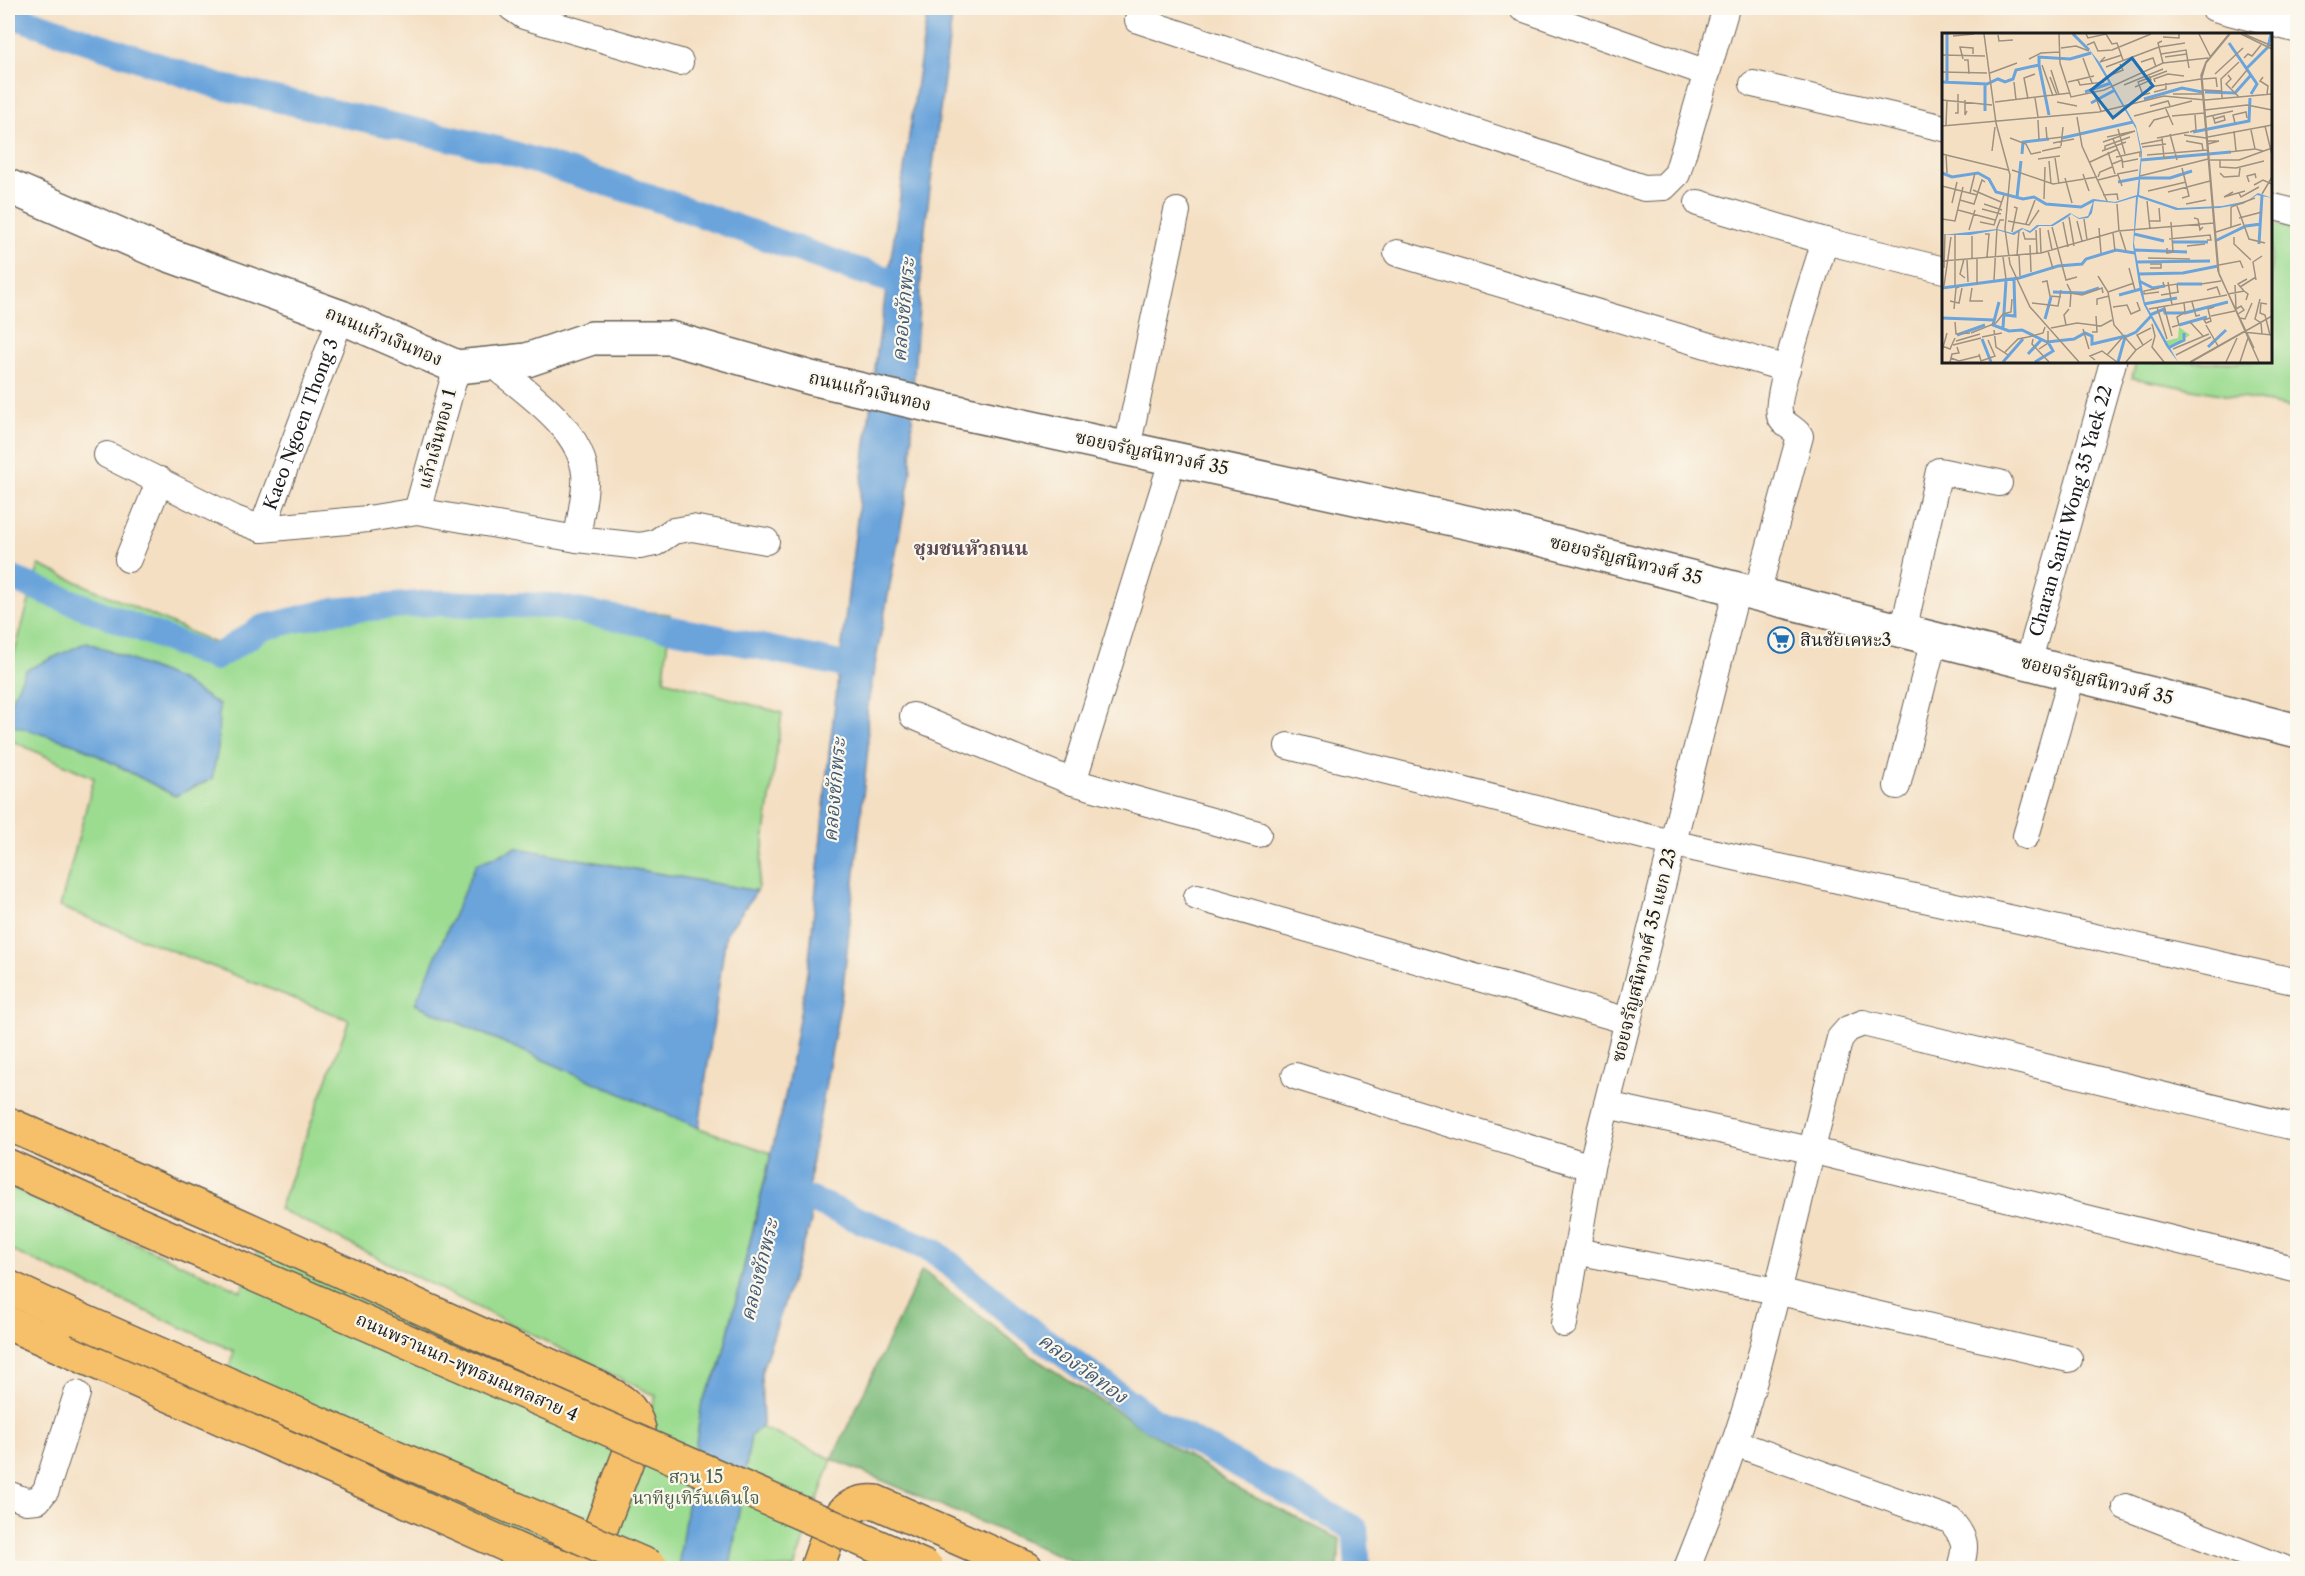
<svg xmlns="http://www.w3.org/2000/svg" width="2305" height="1576" viewBox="0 0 2305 1576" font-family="'Libre Caslon Text','Noto Serif Thai',serif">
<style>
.green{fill:#9cdc91;stroke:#5c7c56;stroke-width:1.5;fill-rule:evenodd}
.forest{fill:#7dbc7b;stroke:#4c6c4c;stroke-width:1.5}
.water{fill:#6ba4db;stroke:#44607c;stroke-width:1.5}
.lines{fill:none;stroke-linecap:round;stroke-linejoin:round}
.canal{stroke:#6ba4db;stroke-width:26}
.minor-casing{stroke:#686056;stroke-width:28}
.tertiary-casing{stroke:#686056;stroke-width:36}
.primary-casing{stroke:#686056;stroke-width:36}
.minor{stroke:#fff;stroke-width:26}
.tertiary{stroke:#fff;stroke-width:33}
.primary{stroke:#f6c06b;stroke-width:33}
.primary-bridge-casing{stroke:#686056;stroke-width:36;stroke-linecap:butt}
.primary-bridge{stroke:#f6c06b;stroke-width:33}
.labels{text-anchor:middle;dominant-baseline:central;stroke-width:4.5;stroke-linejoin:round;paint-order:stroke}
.street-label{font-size:18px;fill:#1c1c1c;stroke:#fbf7ec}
.poi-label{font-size:18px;fill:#1c1c1c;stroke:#fbf7ec;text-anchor:start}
.park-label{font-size:18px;fill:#495f45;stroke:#fbf7ec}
.water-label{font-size:20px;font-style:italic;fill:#405972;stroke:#fbf7ec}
.neighbourhood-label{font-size:20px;font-weight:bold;fill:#5e4a55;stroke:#fbf7ec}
.inset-river{fill:none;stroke:#6ba4db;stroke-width:3}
.inset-road{fill:none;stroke:#9e9180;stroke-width:1.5}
.view{fill:#1f6fb2;fill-opacity:0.15;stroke:#1f6fb2;stroke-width:3}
.inset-edge{fill:none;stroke:#1c1c1c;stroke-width:3}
</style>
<rect width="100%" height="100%" fill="#fbf7ec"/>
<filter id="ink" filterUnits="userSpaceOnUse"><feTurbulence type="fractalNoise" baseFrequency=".0167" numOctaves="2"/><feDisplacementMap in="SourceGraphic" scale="12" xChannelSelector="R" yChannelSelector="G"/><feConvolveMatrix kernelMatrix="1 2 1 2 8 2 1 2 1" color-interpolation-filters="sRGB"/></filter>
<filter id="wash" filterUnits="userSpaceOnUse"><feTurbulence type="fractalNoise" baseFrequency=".008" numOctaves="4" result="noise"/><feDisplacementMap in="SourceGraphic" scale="24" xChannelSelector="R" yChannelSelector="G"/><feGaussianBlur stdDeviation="1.35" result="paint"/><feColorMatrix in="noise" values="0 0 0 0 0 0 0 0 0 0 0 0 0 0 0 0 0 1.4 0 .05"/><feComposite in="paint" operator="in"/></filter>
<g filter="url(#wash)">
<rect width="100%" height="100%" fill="#f4dfc3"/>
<g class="green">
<path d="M 2271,223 L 2297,230 L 2297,408 L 2132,378 L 2136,362 L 2270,362 Z"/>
<path d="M 39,565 L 215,643 L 288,622 L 429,591 L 670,614 L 664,680 L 782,713 L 757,891 L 517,848 L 476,864 L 699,1128 L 771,1153 L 720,1367 L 702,1401 L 832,1459 L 794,1568 L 599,1568 L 412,1484 L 222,1403 L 234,1351 L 8,1249 L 8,1186 L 241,1291 L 259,1246 L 646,1423 L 656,1396 L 279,1209 L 349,1020 L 60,907 L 94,778 L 8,739 L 8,676 ZM 78,745 L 212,779 L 175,796 Z"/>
</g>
<path class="forest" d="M 922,1270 L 1034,1358 L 1242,1491 L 1340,1539 L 1338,1568 L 1088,1568 L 832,1459 Z"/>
<g class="water">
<path d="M 928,8 L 953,8 L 925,228 L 913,386 L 911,472 L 867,708 L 868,748 L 843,988 L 811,1165 L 809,1189 L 811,1222 L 761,1373 L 763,1424 L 751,1436 L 730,1568 L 678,1568 L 702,1401 L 720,1367 L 787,1088 L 809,961 L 829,754 L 877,352 Z"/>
<path d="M 87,642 L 180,680 L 219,705 L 218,748 L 212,779 L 175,796 L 78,745 L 11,725 L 10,703 L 26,670 Z"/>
<path d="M 517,848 L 757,891 L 726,934 L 699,1128 L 415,1004 L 476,864 Z"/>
</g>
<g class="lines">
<g class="canal">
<path d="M 8,14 L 218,86 L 497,149 L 651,197 L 851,268 L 904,284"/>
<path d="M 8,577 L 215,658 L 262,628 L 332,611 L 432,603 L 552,606 L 714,637 L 849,666"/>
<path d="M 780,1187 L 934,1251 L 1029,1329 L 1151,1418 L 1355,1529 L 1358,1568"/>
</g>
</g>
</g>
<g filter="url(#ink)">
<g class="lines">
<g class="minor-casing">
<g id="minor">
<path d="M 512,8 L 524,16 L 680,62"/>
<path d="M 1522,8 L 1707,73"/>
<path d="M 2214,8 L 2298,30"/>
<path d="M 1138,20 L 1644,188 L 1664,187 L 1677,174 L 1726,8"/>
<path d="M 1753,84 L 1944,128"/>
<path d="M 1698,203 L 1825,241 L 1944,270"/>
<path d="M 2270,206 L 2298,213"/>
<path d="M 1397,253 L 1787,369"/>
<path d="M 1127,448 L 1177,211"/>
<path d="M 107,455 L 235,519 L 262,529 L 368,519 L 417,511 L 577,539 C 579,522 587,489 585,474 C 581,427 525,392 492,364"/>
<path d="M 417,511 L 457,367"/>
<path id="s1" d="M 262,529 L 341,317"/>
<path d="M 577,539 L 640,546 L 655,543 L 673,531 L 692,528 L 766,541"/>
<path d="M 128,559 L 160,480"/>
<path d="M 1757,593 L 1800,436 C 1795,428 1783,425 1780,416 C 1773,399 1817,267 1825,241"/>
<path d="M 1903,632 L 1939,471 L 1999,483"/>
<path id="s2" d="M 2028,663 L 2113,362"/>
<path d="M 913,716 L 1073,782 L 1173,458"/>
<path d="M 1288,746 L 1671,843 L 2298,982"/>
<path d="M 1073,782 L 1258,834"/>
<path d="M 1897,786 L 1934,639"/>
<path d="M 2026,836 L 2073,673"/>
<path d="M 1197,897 L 1628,1021"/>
<path d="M 1295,1076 L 1591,1167"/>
<path d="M 1607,1105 L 1810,1150 L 2298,1270"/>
<path d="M 1576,1251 L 1776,1291 L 2069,1359"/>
<path d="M 1564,1324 L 1591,1167 L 1737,589"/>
<path d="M 1735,1443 L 1950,1520 C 1966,1538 1967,1546 1960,1568"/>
<path d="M 8,1494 L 26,1501 L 38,1500 L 46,1490 L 77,1394"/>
<path d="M 2126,1507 L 2283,1568"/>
<path d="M 1687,1568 C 1713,1502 1740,1435 1758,1366 C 1787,1257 1811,1147 1840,1038 L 1848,1029 L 1863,1023 L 2298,1128"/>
</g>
</g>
<g class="tertiary-casing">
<path id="tertiary" d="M 8,186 L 155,250 L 341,317 L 457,367 L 527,360 L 592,338 L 670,338 L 811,378 L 949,410 L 1512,532 L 2298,731"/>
</g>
<g class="primary-casing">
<g id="primary">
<path d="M 8,1124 L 230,1221 L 597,1387 C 618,1398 633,1405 639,1429 L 591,1554 L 579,1566 L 564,1567 L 533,1557 L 8,1323"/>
<path d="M 8,1166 L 97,1206"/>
<path d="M 8,1287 L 78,1319"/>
<path d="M 817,1568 C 827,1539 837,1498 876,1502 L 1026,1568"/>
</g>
</g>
<use href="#minor" class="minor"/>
<use href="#tertiary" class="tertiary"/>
<use href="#primary" class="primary"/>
<g class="primary-bridge-casing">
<g id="primary-bridge">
<path d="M 97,1206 L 927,1568"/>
<path d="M 78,1319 L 652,1568"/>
</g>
</g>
<use href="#primary-bridge" class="primary-bridge"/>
</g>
</g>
<defs>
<g id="supermarket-ring" transform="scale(1.35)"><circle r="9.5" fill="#fbf7ec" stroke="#1f6fb2" stroke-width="1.5"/><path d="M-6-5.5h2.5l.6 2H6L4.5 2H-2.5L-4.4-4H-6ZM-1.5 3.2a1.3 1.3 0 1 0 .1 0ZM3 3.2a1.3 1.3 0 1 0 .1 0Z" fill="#1f6fb2"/></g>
</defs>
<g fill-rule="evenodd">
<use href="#supermarket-ring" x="1781" y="640"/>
</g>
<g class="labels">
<g class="street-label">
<text transform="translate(384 336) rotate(23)">ถนนแก้วเงินทอง</text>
<text transform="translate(870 391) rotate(13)">ถนนแก้วเงินทอง</text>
<text stroke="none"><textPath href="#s1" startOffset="112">Kaeo Ngoen Thong 3</textPath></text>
<text transform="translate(437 439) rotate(-75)">แก้วเงินทอง 1</text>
<text transform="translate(1152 453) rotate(12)">ซอยจรัญสนิทวงศ์ 35</text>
<text stroke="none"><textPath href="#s2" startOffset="158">Charan Sanit Wong 35 Yaek 22</textPath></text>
<text transform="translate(1626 560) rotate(14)">ซอยจรัญสนิทวงศ์ 35</text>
<text transform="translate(2097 680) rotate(14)">ซอยจรัญสนิทวงศ์ 35</text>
<text transform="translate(1644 955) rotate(-76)">ซอยจรัญสนิทวงศ์ 35 แยก 23</text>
<text transform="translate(467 1367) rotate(24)">ถนนพรานนก-พุทธมณฑลสาย 4</text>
</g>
<g class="poi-label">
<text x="1800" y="640">สินชัยเคหะ3</text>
</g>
<g class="park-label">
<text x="696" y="1477">สวน 15<tspan x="696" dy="21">นาทียูเทิร์นเดินใจ</tspan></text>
</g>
<g class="water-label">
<text transform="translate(903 310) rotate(-85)">คลองชักพระ</text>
<text transform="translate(834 790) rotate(-85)">คลองชักพระ</text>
<text transform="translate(759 1270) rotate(-76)">คลองชักพระ</text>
<text transform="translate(1083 1368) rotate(36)">คลองวัดทอง</text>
</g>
<g class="neighbourhood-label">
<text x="971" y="548">ชุมชนหัวถนน</text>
</g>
</g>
<g transform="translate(1942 33)">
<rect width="330" height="330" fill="#f4dfc3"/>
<path d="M 237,294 L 248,302 L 228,315 L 223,308 L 236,305 Z" fill="#9cdc91"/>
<path d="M 147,16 L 158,30 L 194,93 L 200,119 L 197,162 L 236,175 L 280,173 L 305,168 L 316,160 L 330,165 L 315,162 L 301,171 L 277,175 L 234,177 L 196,164 L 192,210 L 203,270 L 236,329 L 224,313 L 202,272 L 198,258 L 191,213 L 194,164 L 174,170 L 152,168 L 150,180 L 146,185 L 137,186 L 129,181 L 126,184 L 111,193 L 97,193 L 88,200 L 81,196 L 72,202 L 55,197 L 28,202 L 0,202 L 55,196 L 70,200 L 80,195 L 88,198 L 95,192 L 109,192 L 128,180 L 137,185 L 146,183 L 152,166 L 173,169 L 195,162 L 199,121 L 194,96 Z" fill="#6ba4db"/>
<path class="inset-river" d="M 131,1 L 147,17M 287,10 L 315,51 L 309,61M 97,32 L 107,82M 305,35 L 326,14 L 329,1M 0,49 L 45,51 L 56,46 L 63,49 L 71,46 L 74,37 L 97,32 L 97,24 L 128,26 L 149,20M 5,49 L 5,1M 143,59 L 169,50M 263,59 L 293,60 L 309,42M 202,66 L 240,55 L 260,59M 149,70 L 173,57M 43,78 L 43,50M 251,99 L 307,88 L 308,65M 120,105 L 191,89M 80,121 L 81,109 L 107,106M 199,127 L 289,119M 0,140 L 10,144 L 36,140 L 47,146 L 54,159 L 81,166 L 92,164 L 104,171 L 139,174 L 152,167M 176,149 L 197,145 L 228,145 L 250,138M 75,164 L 79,128M 192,201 L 222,208M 273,208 L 304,193 L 319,191M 230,209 L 266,209M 317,211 L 320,162M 193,217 L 245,219M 195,229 L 268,228M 197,241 L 241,240 L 276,233M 197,248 L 211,255 L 223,253M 235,251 L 260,251M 0,255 L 77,245 L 116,233 L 140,231 L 144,226 L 174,217 L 193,220M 111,259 L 142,260 L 157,255M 177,262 L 199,256M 57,269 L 51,292 L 67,298 L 80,297 L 105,309 L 132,306 L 143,300 L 150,303 L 150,311 L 184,303M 202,271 L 235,265M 63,282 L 73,283 L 72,246M 208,282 L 222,276 L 223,280 L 243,280 L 286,269M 0,285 L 52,287M 103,286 L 109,264M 237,292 L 265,284M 61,295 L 64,248M 15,302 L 43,292M 40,306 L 49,329M 266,314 L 284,297M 226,315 L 242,307 L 242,300M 86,321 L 100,306M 61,329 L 81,306M 93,329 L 111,318 L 106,309M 176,329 L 183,304 L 194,299 L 209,283"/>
<path class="inset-road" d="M 42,1 L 54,90 L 68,142 L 63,196 L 68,231 L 88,274 L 137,329M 117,1 L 118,30 L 129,64 L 162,57 L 221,30 L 266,25M 144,1 L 146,5 L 164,1 L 170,11 L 175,10 L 181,27M 257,1 L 268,23M 287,1 L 264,29 L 259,42 L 276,238 L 317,329M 288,1 L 264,30 L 260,44 L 277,241 L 312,315M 299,1 L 330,16M 302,1 L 330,13M 56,2 L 57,8 L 71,7M 11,3 L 32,1M 221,4 L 237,5 L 237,1M 220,8 L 216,10 L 221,30M 145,12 L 152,9 L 156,18 L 170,17 L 209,1M 119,15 L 134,13 L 147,18M 219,21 L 244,17 L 247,35M 0,22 L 43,23M 163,24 L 158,29 L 180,22M 223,24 L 245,21M 141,25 L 150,50M 302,25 L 306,21 L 310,23 L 319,12M 21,26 L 18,14 L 31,15 L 31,21M 87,26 L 99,20 L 118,19M 22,27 L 26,27 L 27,41M 199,29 L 211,25 L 214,34M 100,32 L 111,63M 164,34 L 217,14 L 243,10M 109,37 L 117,62M 0,39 L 45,40M 48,40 L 75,30M 273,41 L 301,15M 169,42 L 181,37 L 178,31M 286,42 L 289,46 L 284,51 L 297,64M 108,44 L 115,62M 321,44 L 318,48 L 326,53 L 325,61M 261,46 L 274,45 L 275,54M 136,47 L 138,52 L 162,49M 72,49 L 74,67M 126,49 L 152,43M 213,49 L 212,46 L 226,41 L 242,43M 182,52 L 221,36M 193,54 L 209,47 L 207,43M 207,54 L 259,46M 290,55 L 305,37M 262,57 L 280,58M 212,59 L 224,56 L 224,50M 152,60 L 159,78M 208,60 L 201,62 L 196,49 L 225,38M 231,61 L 260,61M 93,65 L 96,84M 280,65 L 279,46 L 297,29M 86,66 L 82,45 L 93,41M 0,67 L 50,72M 23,67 L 23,82 L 25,78M 53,69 L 128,60M 115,69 L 135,73M 208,73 L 226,68 L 228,73M 223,74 L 231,92M 263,77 L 305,72 L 330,77M 13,80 L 16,80 L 16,61M 192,83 L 250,68M 230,83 L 262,80M 271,83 L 273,90 L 283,87 L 282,83 L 272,86M 135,84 L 140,113 L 165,168M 264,84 L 291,78M 96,87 L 97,107M 293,90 L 291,82 L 304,79 L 305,85M 4,92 L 5,67M 0,93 L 157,79 L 222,63 L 263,67 L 330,61M 323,93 L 330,122M 104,94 L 105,106 L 120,104M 207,94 L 212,87 L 227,83M 176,96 L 183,121M 309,97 L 313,116 L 321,118M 292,98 L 294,118M 248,99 L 254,97 L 253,82M 228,101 L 235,127M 242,102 L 264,105M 266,104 L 330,92M 68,105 L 84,111 L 89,121 L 99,119M 215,105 L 247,99M 220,105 L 222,125 L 226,125M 171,106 L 181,129 L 196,126M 244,108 L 260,111 L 261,117M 266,108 L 277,108 L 266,111M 161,109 L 193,98 L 165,104M 111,110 L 132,106M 199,111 L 220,107M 119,113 L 121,94M 200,114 L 224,111M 163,117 L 163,113 L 188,104M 50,118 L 53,94M 100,118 L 119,114M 160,118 L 184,109M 166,119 L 173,141M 287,119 L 313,116M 0,121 L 66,137M 4,121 L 5,140M 205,122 L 265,117M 174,124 L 198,119 L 198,124M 113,125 L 117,151M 96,126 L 118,123M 268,127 L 297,127 L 330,115M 278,127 L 278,134 L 294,135 L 322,128M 107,128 L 109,151M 148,129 L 176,116M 170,131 L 180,127 L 181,135M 240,135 L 247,163 L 240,165M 70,137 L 111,151 L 155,144M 278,140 L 282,144 L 297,143 L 298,135M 141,141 L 147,158M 175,141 L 196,137M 198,143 L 266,126M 156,144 L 158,139 L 170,134M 123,145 L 130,170M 156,147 L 176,142 L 180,153M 307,149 L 305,143 L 313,141 L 314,145M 312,152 L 321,147 L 330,151M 0,153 L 35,162M 31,157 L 59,169M 206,158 L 244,149M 226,159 L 268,148M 291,159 L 282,164 L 303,158M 28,160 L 33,140M 297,160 L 299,164 L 317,154M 320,161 L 330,144M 161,162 L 175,161 L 176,167M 102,166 L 103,134M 18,167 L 32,171 L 40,147 L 43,149M 205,168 L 208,196M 10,170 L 15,149M 42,171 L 60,177M 175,171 L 177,198M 244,171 L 264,167M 295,173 L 307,206 L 323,210M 289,174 L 313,165M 289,174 L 289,194M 40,176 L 59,181M 16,177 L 53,187M 127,184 L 132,213M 252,185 L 256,186 L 258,197 L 261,194M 297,185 L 320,179M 0,186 L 13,188 L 21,154M 142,186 L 145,207M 66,188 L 87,192 L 97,177M 135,188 L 140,208M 207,188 L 218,188 L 217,175M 38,189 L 52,192 L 62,162M 121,189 L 126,214M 84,191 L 93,167M 110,194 L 124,247 L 135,244M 98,195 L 99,220M 157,195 L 159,220M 27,197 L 33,177M 94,197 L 95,220M 106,197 L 110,217M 70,199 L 75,175 L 72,174M 81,199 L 83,206 L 94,206M 178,199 L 184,218M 274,199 L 299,191M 171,200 L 173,218M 43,201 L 47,201 L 45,224M 292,204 L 292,211 L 309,227M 227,206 L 268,202 L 269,207 L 265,207M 88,212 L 89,239M 245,213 L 263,211M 225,215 L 225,220 L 231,219 L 229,189M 106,218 L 111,236M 75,222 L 77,197M 77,222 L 78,243M 61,224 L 64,246M 30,225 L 30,203M 35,225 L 35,252M 206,225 L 248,226M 22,226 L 18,241 L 23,245M 25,226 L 26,249M 0,228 L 99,220 L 176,198 L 272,190M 208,231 L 219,231 L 219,235 L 208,235M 277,232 L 298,228 L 301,235M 2,235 L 3,201M 187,235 L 193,257M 156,243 L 166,259 L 172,292 L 194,317 L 184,329M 52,247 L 55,195 L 58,187 L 62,187M 314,247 L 311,229 L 320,223M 100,249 L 105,248 L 108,263 L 119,264M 221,249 L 222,253 L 235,251 L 236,260M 226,249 L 230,272M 125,251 L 129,259 L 128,274M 259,251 L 279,248M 13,252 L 13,201M 293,252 L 294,275M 2,253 L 9,204M 298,254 L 314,244M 30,255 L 28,268 L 41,268M 217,255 L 202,258 L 202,261 L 217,259M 265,257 L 275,254 L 278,262M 302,258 L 296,251 L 305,246M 166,259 L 192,250M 129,260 L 140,262 L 160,255 L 161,260M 286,261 L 302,258 L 306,261 L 304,267M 219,262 L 237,259M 318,266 L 313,286 L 319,290 L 320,301M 8,268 L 17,270 L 20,255M 250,269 L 254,283 L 258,282M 90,270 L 116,273 L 119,257M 325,271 L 319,270 L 318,280 L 323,282 L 328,302M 155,272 L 155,266 L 167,263M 222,273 L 230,303M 171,274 L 185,272 L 189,281 L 198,277 L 195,269M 215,274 L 225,306M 12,276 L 14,255 L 17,254M 207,276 L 285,262M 294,276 L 299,273 L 302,277 L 296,281M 269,283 L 293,278M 268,285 L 262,287 L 264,290 L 269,288 L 266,276 L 272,274M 298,285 L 303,286 L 310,270M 13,289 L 14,301 L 28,300M 248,289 L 261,303M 210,291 L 213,303 L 210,314 L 222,329M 124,292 L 122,282 L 127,276M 264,292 L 276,313M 230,294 L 237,292 L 235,284 L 243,279 L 242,270M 109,295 L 135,290 L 159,293 L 170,287M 141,296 L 147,316M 52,297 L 54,314 L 66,322M 150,299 L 155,299 L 154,283M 29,300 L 54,290 L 61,281 L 69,279 L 70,266M 40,304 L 60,300M 86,304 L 101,300 L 103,294M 91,306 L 90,311 L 107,329M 14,308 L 38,301M 11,312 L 39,305M 201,312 L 195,302 L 209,295M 0,313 L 8,316 L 13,305M 97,316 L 106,310 L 106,298M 231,316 L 267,301M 194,317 L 210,306M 0,318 L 5,300M 63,319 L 76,306 L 86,304M 37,321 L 39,328 L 53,323 L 46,307M 165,322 L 180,305M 234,322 L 269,304M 9,325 L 17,328 L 37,323M 153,327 L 148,323 L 160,318 L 175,329M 8,329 L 10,321 L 17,320 L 15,314M 248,329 L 301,299 L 330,302M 249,329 L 330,283M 284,329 L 295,305M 298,329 L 306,305"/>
<path class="view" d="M 190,25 L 211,53 L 171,85 L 149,57 Z"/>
<rect width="330" height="330" class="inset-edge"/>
</g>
<rect width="2305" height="1576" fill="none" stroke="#fbf7ec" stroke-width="30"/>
</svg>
